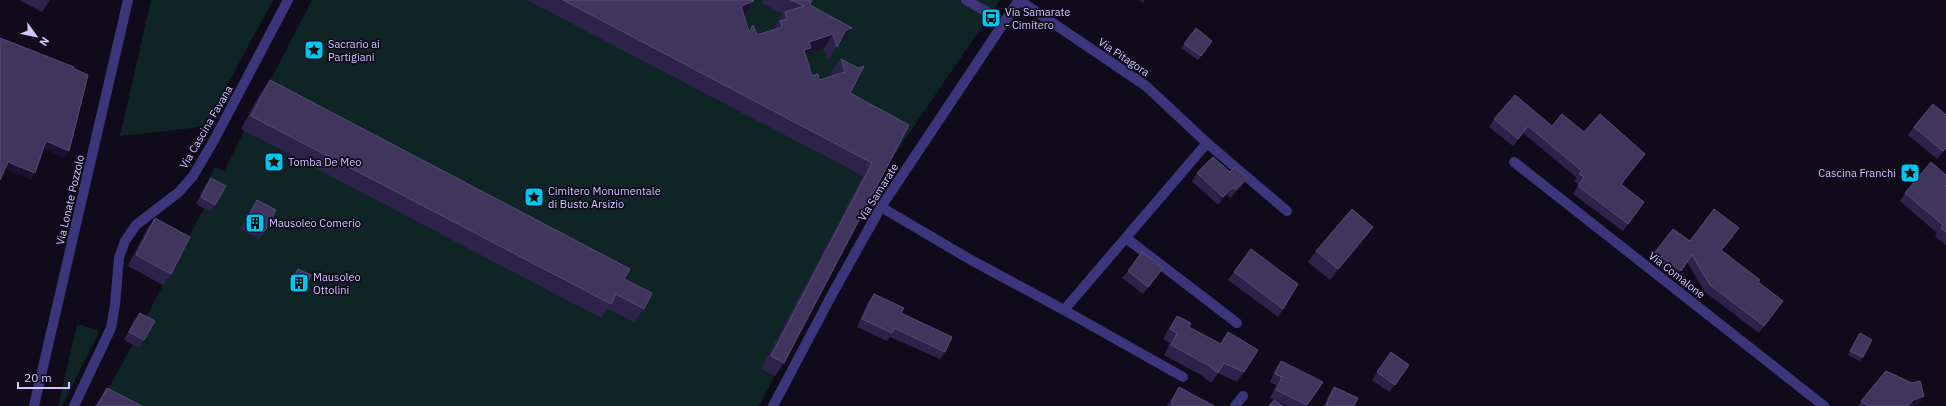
<svg xmlns="http://www.w3.org/2000/svg" width="1946" height="406" viewBox="0 0 1946 406" font-family="'IBM Plex Sans',sans-serif">
<style>
.green{fill:#0e2425}
.lines{fill:none;stroke-linecap:round;stroke-linejoin:round}
.minor{stroke:#3d357b;stroke-width:10}
.wall{fill:#2d234a}
.shaded-wall{fill:#1a122f}
.building{fill:#3f355d;stroke:#564b76}
.labels{text-anchor:middle;dominant-baseline:central;stroke-width:3.5;stroke-linejoin:round;paint-order:stroke}
.poi-label{font-size:11px;fill:#d0c5ff;stroke:#0f0b1b;text-anchor:start}
.street-label{font-size:11px;fill:#d0c5ff;stroke:#0f0b1b}
</style>
<rect width="100%" height="100%" fill="#0f0b1b"/>
<g class="green">
<path d="M 151,0 L 273,0 L 207,123 L 201,126 L 192,128 L 120,136 Z"/>
<path d="M 312,0 L 1000,0 L 876,182 L 759,406 L 95,406 L 101,403 L 132,345 L 124,340 L 134,321 L 142,325 L 163,285 L 128,266 L 147,229 L 183,248 L 204,208 L 196,204 L 215,167 L 224,171 L 244,131 L 241,129 L 260,94 L 263,95 Z"/>
<path d="M 77,324 L 98,330 L 99,332 L 62,406 L 58,406 Z"/>
</g>
<g class="lines">
<g class="minor">
<path d="M 966,0 L 992,15"/>
<path d="M 1207,143 L 1287,211"/>
<path d="M 1514,162 L 1824,406"/>
<path d="M 881,207 L 971,260 L 1064,310 L 1207,143 L 1146,86 L 1019,0"/>
<path d="M 1126,238 L 1237,323"/>
<path d="M 1064,310 L 1183,377"/>
<path d="M 34,406 L 128,0"/>
<path d="M 74,406 L 111,328 L 115,305 L 119,258 L 125,241 L 136,225 L 179,192 L 193,176 L 213,142 L 288,0"/>
<path d="M 773,406 L 835,289 L 881,207 L 1019,0"/>
<path d="M 1235,406 L 1243,396"/>
</g>
</g>
<g class="wall">
<path d="M 19,0 L 50,0 L 42,12 Z"/>
<path d="M 527,0 L 751,0 L 754,1 L 744,15 L 749,32 L 757,35 L 774,30 L 776,27 L 775,26 L 783,14 L 762,3 L 763,0 L 812,0 L 810,5 L 843,41 L 839,43 L 828,60 L 824,48 L 807,54 L 806,55 L 812,76 L 819,80 L 832,76 L 831,72 L 841,59 L 858,68 L 850,93 L 909,125 L 784,363 L 775,376 L 761,369 L 863,176 Z"/>
<path d="M 1139,0 L 1145,0 L 1143,3 Z"/>
<path d="M 1212,41 L 1198,60 L 1181,48 L 1184,44 Z"/>
<path d="M 270,80 L 624,279 L 644,309 L 634,322 L 608,309 L 601,318 L 241,129 L 260,94 Z"/>
<path d="M 1946,115 L 1946,149 L 1937,159 L 1908,135 L 1914,127 Z"/>
<path d="M 1494,119 L 1552,126 L 1584,132 L 1645,154 L 1621,185 L 1644,202 L 1623,231 L 1573,194 L 1579,185 L 1574,181 L 1577,178 L 1523,133 L 1513,146 L 1489,127 Z"/>
<path d="M 1230,172 L 1247,178 L 1242,186 L 1231,198 L 1227,195 L 1218,205 L 1192,181 L 1197,173 Z"/>
<path d="M 1946,175 L 1945,187 L 1946,187 L 1946,245 L 1935,236 L 1937,233 L 1900,201 L 1905,193 Z"/>
<path d="M 211,178 L 215,205 L 211,212 L 196,204 L 206,184 Z"/>
<path d="M 257,200 L 265,231 L 259,239 L 240,229 L 251,208 Z"/>
<path d="M 155,218 L 171,274 L 163,285 L 128,266 L 147,229 Z"/>
<path d="M 1373,227 L 1365,239 L 1330,280 L 1308,262 L 1316,251 Z"/>
<path d="M 1734,236 L 1722,250 L 1758,282 L 1778,308 L 1759,333 L 1705,292 L 1687,262 L 1675,278 L 1650,259 L 1655,252 L 1690,241 Z"/>
<path d="M 298,269 L 305,288 L 302,292 L 289,285 L 295,273 Z"/>
<path d="M 1128,271 L 1157,276 L 1143,294 L 1122,278 Z"/>
<path d="M 1234,272 L 1283,309 L 1278,317 L 1228,280 Z"/>
<path d="M 874,294 L 901,313 L 945,352 L 940,359 L 890,337 L 887,341 L 857,327 L 868,302 Z"/>
<path d="M 140,313 L 144,340 L 139,348 L 124,340 L 134,321 Z"/>
<path d="M 1177,316 L 1189,327 L 1220,344 L 1228,332 L 1244,372 L 1237,382 L 1218,373 L 1211,383 L 1201,375 L 1164,355 L 1170,343 L 1163,339 L 1170,326 Z"/>
<path d="M 1860,333 L 1863,357 L 1860,361 L 1848,355 Z"/>
<path d="M 1391,352 L 1409,365 L 1389,392 L 1372,380 Z"/>
<path d="M 1281,361 L 1323,382 L 1306,406 L 1287,406 L 1270,398 L 1276,385 L 1270,382 L 1275,369 Z"/>
<path d="M 1179,387 L 1214,406 L 1167,406 L 1172,398 Z"/>
<path d="M 1334,387 L 1354,406 L 1324,406 L 1329,395 Z"/>
<path d="M 107,388 L 142,406 L 95,406 Z"/>
<path d="M 1924,396 L 1919,404 L 1912,406 L 1858,406 L 1861,401 Z"/>
</g>
<g class="shaded-wall">
<path d="M 754,1 L 744,15 L 732,19 L 741,6 Z"/>
<path d="M 852,28 L 843,41 L 836,44 L 846,30 Z"/>
<path d="M 833,34 L 824,48 L 807,54 L 801,61 L 795,64 L 809,42 Z"/>
<path d="M 46,141 L 69,151 L 64,158 L 42,148 Z"/>
<path d="M 1946,148 L 1946,149 L 1937,159 L 1943,151 Z"/>
<path d="M 1645,154 L 1640,161 L 1615,192 L 1621,184 Z"/>
<path d="M 8,162 L 35,173 L 31,180 L 3,168 Z"/>
<path d="M 1247,178 L 1242,186 L 1231,198 L 1236,190 Z"/>
<path d="M 1233,187 L 1227,195 L 1218,205 L 1223,197 Z"/>
<path d="M 1373,227 L 1365,239 L 1330,280 L 1338,269 Z"/>
<path d="M 1924,396 L 1919,404 L 1912,406 L 1908,406 L 1913,400 Z"/>
</g>
<g class="building">
<path d="M 563,0 L 751,0 L 754,1 L 741,6 L 749,32 L 753,25 L 757,35 L 782,27 L 780,21 L 787,19 L 785,12 L 804,6 L 791,0 L 812,0 L 810,5 L 852,28 L 846,30 L 837,47 L 833,34 L 809,42 L 811,48 L 804,50 L 812,76 L 818,74 L 819,80 L 845,72 L 841,59 L 858,68 L 864,66 L 850,93 L 909,125 L 784,363 L 771,356 L 872,163 Z"/>
<path d="M 1196,28 L 1212,41 L 1201,56 L 1184,44 Z"/>
<path d="M 0,38 L 74,67 L 73,68 L 88,75 L 69,151 L 46,141 L 35,173 L 8,162 L 0,180 Z"/>
<path d="M 270,80 L 630,269 L 624,279 L 652,293 L 644,309 L 616,294 L 611,304 L 251,116 Z"/>
<path d="M 1515,95 L 1552,126 L 1562,114 L 1584,132 L 1600,114 L 1645,154 L 1621,184 L 1644,202 L 1628,224 L 1578,186 L 1584,177 L 1579,174 L 1582,171 L 1528,126 L 1518,139 L 1494,119 Z"/>
<path d="M 1933,104 L 1946,115 L 1946,148 L 1943,151 L 1914,127 Z"/>
<path d="M 1213,157 L 1230,172 L 1235,167 L 1247,178 L 1236,190 L 1233,187 L 1223,197 L 1197,173 Z"/>
<path d="M 1931,162 L 1946,175 L 1946,185 L 1945,186 L 1946,187 L 1946,232 L 1941,228 L 1943,225 L 1905,193 Z"/>
<path d="M 211,178 L 226,186 L 215,205 L 201,197 Z"/>
<path d="M 257,200 L 276,210 L 265,231 L 246,221 Z"/>
<path d="M 1352,209 L 1373,227 L 1338,269 L 1316,251 Z"/>
<path d="M 1714,209 L 1739,228 L 1721,250 L 1760,280 L 1758,282 L 1783,301 L 1764,326 L 1710,285 L 1692,255 L 1681,271 L 1655,252 L 1673,229 L 1690,241 Z"/>
<path d="M 155,218 L 190,237 L 171,274 L 136,255 Z"/>
<path d="M 1251,249 L 1298,284 L 1283,309 L 1234,272 Z"/>
<path d="M 1142,252 L 1163,268 L 1148,287 L 1128,271 Z"/>
<path d="M 298,269 L 311,275 L 305,288 L 292,281 Z"/>
<path d="M 874,294 L 904,308 L 901,313 L 952,337 L 945,352 L 894,328 L 892,333 L 862,319 Z"/>
<path d="M 140,313 L 155,321 L 144,340 L 129,332 Z"/>
<path d="M 1177,316 L 1191,323 L 1189,327 L 1221,344 L 1228,332 L 1258,350 L 1244,372 L 1224,363 L 1218,373 L 1208,365 L 1171,345 L 1177,333 L 1170,329 Z"/>
<path d="M 1860,333 L 1872,340 L 1863,357 L 1850,351 Z"/>
<path d="M 1391,352 L 1409,365 L 1395,385 L 1377,372 Z"/>
<path d="M 1281,361 L 1323,382 L 1307,405 L 1276,390 L 1282,377 L 1275,374 Z"/>
<path d="M 1886,371 L 1912,383 L 1920,381 L 1924,396 L 1913,400 L 1908,406 L 1868,406 L 1861,401 Z"/>
<path d="M 1179,387 L 1214,406 L 1172,406 L 1172,401 Z"/>
<path d="M 1334,387 L 1358,398 L 1354,406 L 1326,406 Z"/>
<path d="M 107,388 L 142,406 L 97,406 Z"/>
<path d="M 1274,400 L 1283,406 L 1269,406 Z"/>
</g>
<defs>
<g id="bus-square" transform="scale(1)"><rect x="-9" y="-9" width="18" height="18" rx="4" fill="#00c7f0" stroke="#0f0b1b"/><path d="M-5-6H5V4H4V6H2V4H-2V6H-4V4H-5ZM-3.5-4V0h7V-4ZM-3.5 1.2v1.5H-2V1.2ZM2 1.2v1.5H3.5V1.2Z" fill="#111"/></g>
<g id="sight-square" transform="scale(1)"><rect x="-9" y="-9" width="18" height="18" rx="4" fill="#00c7f0" stroke="#0f0b1b"/><path d="M0-6L1.8-2.2L6-1.7L2.9 1.2L3.7 5.4L0 3.3L-3.7 5.4L-2.9 1.2L-6-1.7L-1.8-2.2Z" fill="#111"/></g>
<g id="building-square" transform="scale(1)"><rect x="-9" y="-9" width="18" height="18" rx="4" fill="#00c7f0" stroke="#0f0b1b"/><path d="M-4-6H4V6H1V3H-1V6H-4ZM-2.5-4.3h1.7v1.8h-1.7ZM.8-4.3h1.7v1.8H.8ZM-2.5-1h1.7V.8h-1.7ZM.8-1h1.7V.8H.8Z" fill="#111"/></g>
</defs>
<g fill-rule="evenodd">
<use href="#bus-square" x="991" y="18"/>
<use href="#sight-square" x="314" y="50"/>
<use href="#sight-square" x="274" y="162"/>
<use href="#sight-square" x="1910" y="173"/>
<use href="#sight-square" x="534" y="197"/>
<use href="#building-square" x="255" y="223"/>
<use href="#building-square" x="299" y="283"/>
</g>
<g class="labels">
<g class="poi-label">
<text x="1005" y="12">Via Samarate<tspan x="1005" dy="13">- Cimitero</tspan></text>
<text x="328" y="44">Sacrario ai<tspan x="328" dy="13">Partigiani</tspan></text>
<text x="288" y="162">Tomba De Meo</text>
<text x="1896" y="173" text-anchor="end">Cascina Franchi</text>
<text x="548" y="191">Cimitero Monumentale<tspan x="548" dy="13">di Busto Arsizio</tspan></text>
<text x="269" y="223">Mausoleo Comerio</text>
<text x="313" y="277">Mausoleo<tspan x="313" dy="13">Ottolini</tspan></text>
</g>
<g class="street-label">
<text transform="translate(1124 57) rotate(34)">Via Pitagora</text>
<text transform="translate(206 127) rotate(-60)">Via Cascina Favana</text>
<text transform="translate(878 192) rotate(-58)">Via Samarate</text>
<text transform="translate(70 200) rotate(-77)">Via Lonate Pozzolo</text>
<text transform="translate(1677 275) rotate(38)">Via Comalone</text>
</g>
</g>
<g transform="translate(36 36) rotate(123)" stroke="#0f0b1b" stroke-width="3" paint-order="stroke">
<path d="M0-3L7 15L0 10L-7 15Z" fill="#d0c5ff"/>
<text y="-6" font-size="11" font-weight="bold" text-anchor="middle" fill="#d0c5ff">N</text>
</g>
<path d="M18 382v6h51v-6" fill="none" stroke="#d0c5ff" stroke-width="2"/>
<text x="24" y="382" font-size="12" fill="#d0c5ff" stroke="#0f0b1b" stroke-width="3" paint-order="stroke">20 m</text>
</svg>
